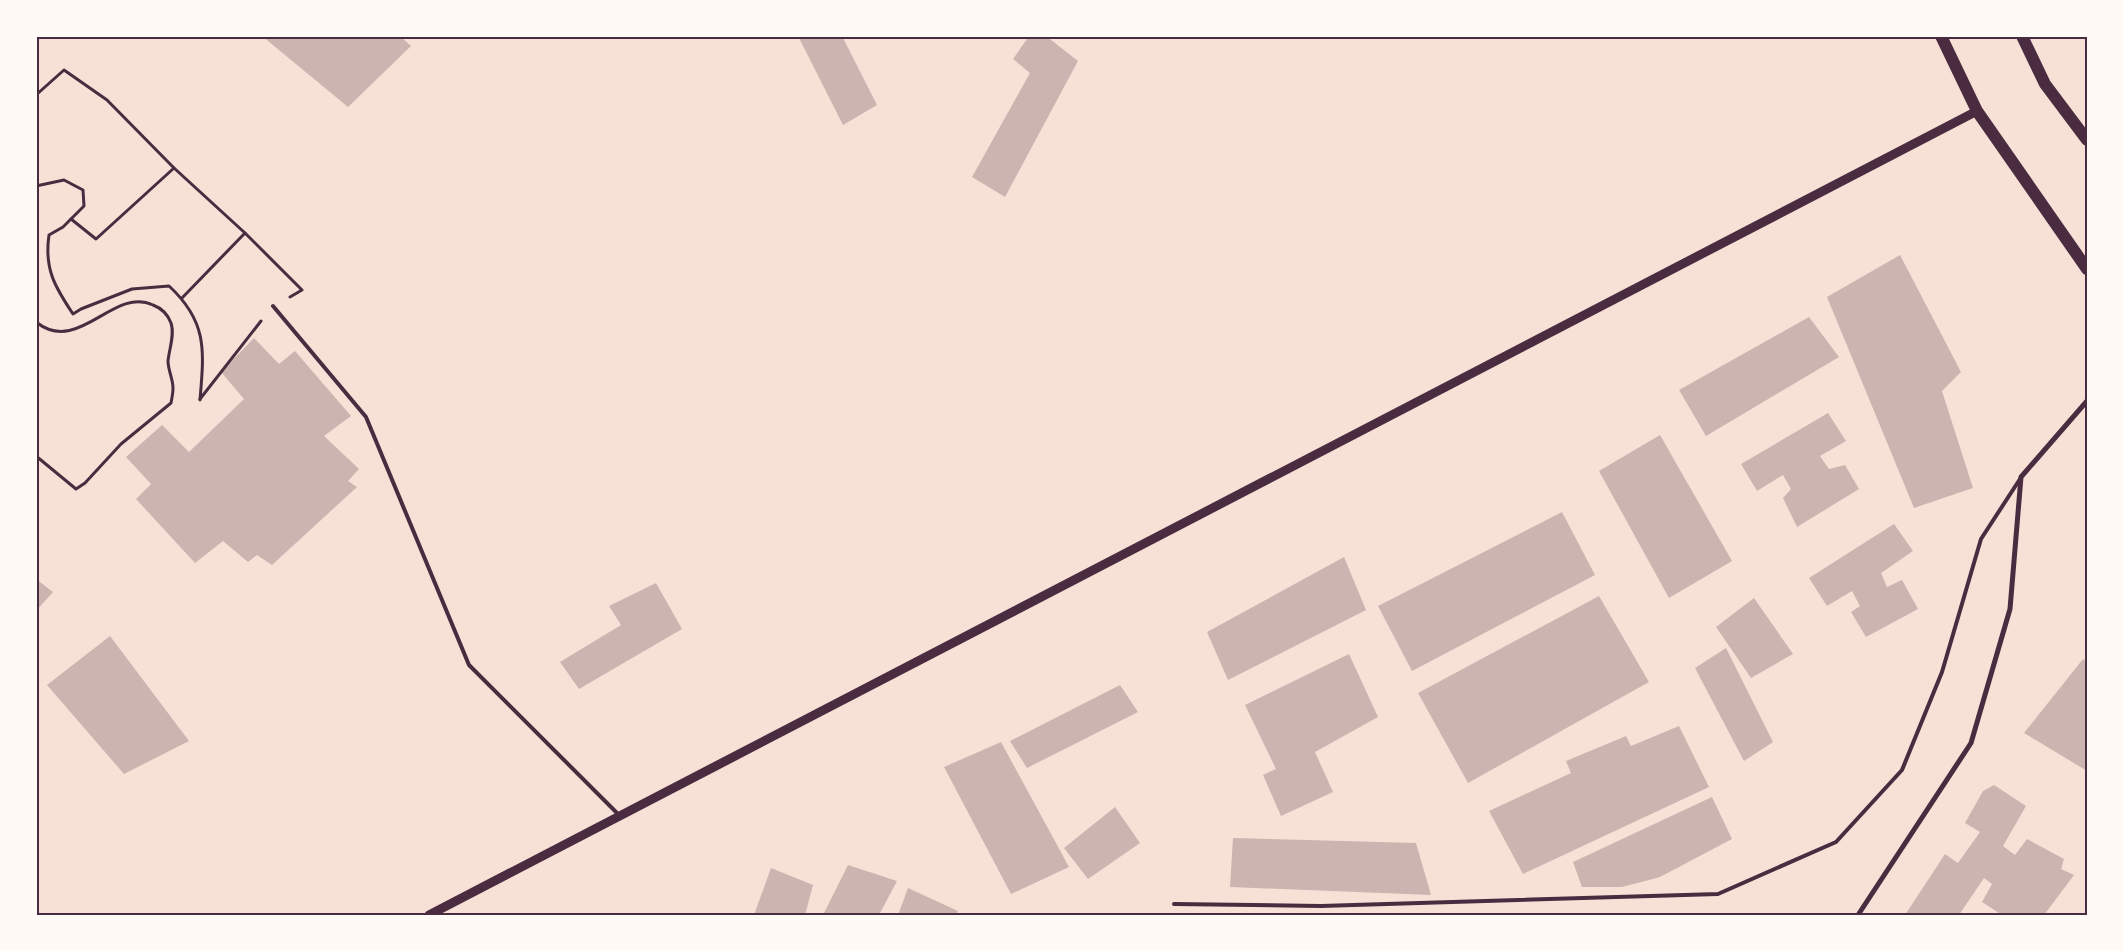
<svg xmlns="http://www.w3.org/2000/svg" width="2123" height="951" viewBox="0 0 2123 951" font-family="Quicksand,sans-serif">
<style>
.building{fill:#ccb4b1}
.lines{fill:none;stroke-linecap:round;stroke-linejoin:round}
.path{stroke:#4a2c40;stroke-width:3}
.service{stroke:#4a2c40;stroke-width:4}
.minor{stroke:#4a2c40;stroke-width:5}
.tertiary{stroke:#4a2c40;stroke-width:9}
.primary{stroke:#4a2c40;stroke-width:12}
.neatline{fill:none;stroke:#4a2c40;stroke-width:2}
</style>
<rect width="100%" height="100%" fill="#f7e1d7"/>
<g class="building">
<path d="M 262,36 L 400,36 L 411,46 L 348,107 Z"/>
<path d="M 798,36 L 842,36 L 877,105 L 843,125 Z"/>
<path d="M 1029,36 L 1046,36 L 1078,61 L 1005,197 L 972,177 L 1030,73 L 1013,59 Z"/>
<path d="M 1900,255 L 1961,372 L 1942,391 L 1973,488 L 1914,508 L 1827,297 Z"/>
<path d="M 1809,317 L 1839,357 L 1706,436 L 1679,390 Z"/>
<path d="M 254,338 L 279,364 L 295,351 L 351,416 L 324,436 L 359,469 L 348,481 L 357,487 L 272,565 L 257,555 L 248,562 L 223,541 L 195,563 L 136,499 L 151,484 L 126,457 L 162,425 L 189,452 L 244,399 L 221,372 Z"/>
<path d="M 1828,413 L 1846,441 L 1820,456 L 1829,469 L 1845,465 L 1859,489 L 1797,527 L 1783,498 L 1791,489 L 1783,475 L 1757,491 L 1741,464 Z"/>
<path d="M 1660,435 L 1732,561 L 1669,598 L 1599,471 Z"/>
<path d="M 1562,512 L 1595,575 L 1412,671 L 1378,606 Z"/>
<path d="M 1894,524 L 1913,551 L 1881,573 L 1887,587 L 1902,580 L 1918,609 L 1866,637 L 1851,612 L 1860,606 L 1852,591 L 1827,606 L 1809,578 Z"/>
<path d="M 1344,557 L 1366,610 L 1228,680 L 1207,632 Z"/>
<path d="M 36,579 L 53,592 L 36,611 Z"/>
<path d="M 656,583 L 682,629 L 579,689 L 560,662 L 621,625 L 609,606 Z"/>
<path d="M 1599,596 L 1649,682 L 1468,783 L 1418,693 Z"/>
<path d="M 1754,598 L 1793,654 L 1751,678 L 1716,627 Z"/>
<path d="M 110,636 L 189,741 L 124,774 L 47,685 Z"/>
<path d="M 1726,648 L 1773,742 L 1744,761 L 1695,668 Z"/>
<path d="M 1349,654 L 1378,717 L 1315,752 L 1333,792 L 1281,816 L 1263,775 L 1276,769 L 1245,705 Z"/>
<path d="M 2083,659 L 2087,662 L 2087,771 L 2024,733 Z"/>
<path d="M 1120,685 L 1138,712 L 1027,768 L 1010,741 Z"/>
<path d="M 1679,726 L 1709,787 L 1523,874 L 1489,811 L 1571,773 L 1566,761 L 1626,736 L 1631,746 Z"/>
<path d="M 1001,742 L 1069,867 L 1011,894 L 944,767 Z"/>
<path d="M 1994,785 L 2026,806 L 2003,846 L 2015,855 L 2027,839 L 2064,859 L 2061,869 L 2074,875 L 2044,915 L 2002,915 L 1982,902 L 1992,884 L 1984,878 L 1959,915 L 1905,915 L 1945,854 L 1958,863 L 1980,832 L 1965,823 L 1983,791 Z"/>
<path d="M 1712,797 L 1732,839 L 1660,877 L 1622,887 L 1582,887 L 1573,862 Z"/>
<path d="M 1115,807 L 1140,843 L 1088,879 L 1064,848 Z"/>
<path d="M 1233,838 L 1416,843 L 1431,895 L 1230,887 Z"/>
<path d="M 848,865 L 897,881 L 879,915 L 823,915 Z"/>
<path d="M 771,868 L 813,885 L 805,915 L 754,915 Z"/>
<path d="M 908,888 L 958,911 L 956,915 L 898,915 Z"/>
</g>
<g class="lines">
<g class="path">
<path d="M 36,95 L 64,70 L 107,100 L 174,168 L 96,239 L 71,219"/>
<path d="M 174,168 L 245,233 L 182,298"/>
<path d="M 36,186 L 64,180 L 83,190 L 84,206 L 63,227 L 49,235 C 44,269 55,287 73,314 L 81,309 L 132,289 L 169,286 C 208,322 204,351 200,400"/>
<path d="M 245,233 L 302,290 L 290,297"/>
<path d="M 36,322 C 79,356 113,286 153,305 C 161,308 168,315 171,323 C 175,334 169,350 168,361 C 168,370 173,379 173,388 C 173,393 172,398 171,403 L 121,444 L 85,483 L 76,489 L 36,456"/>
<path d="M 200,399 L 261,321"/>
</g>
<g class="service">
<path d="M 273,306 L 366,417 L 469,665 L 619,815"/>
<path d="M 1174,904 L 1321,906 L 1718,894 L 1836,842 L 1902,770 L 1942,672 L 1981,539 L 2020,479"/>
</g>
<path class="minor" d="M 1858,915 L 1971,743 L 2010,609 L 2021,477 L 2087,401"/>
<path class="tertiary" d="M 429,915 L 1977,111"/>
<g class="primary">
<path d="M 1941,36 L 1977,111 L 2087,269"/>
<path d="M 2022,36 L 2045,84 L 2087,140"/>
</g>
</g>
<rect width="2123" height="951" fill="none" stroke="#fffaf5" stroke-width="75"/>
<rect x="38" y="38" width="2048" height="876" class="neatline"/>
</svg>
